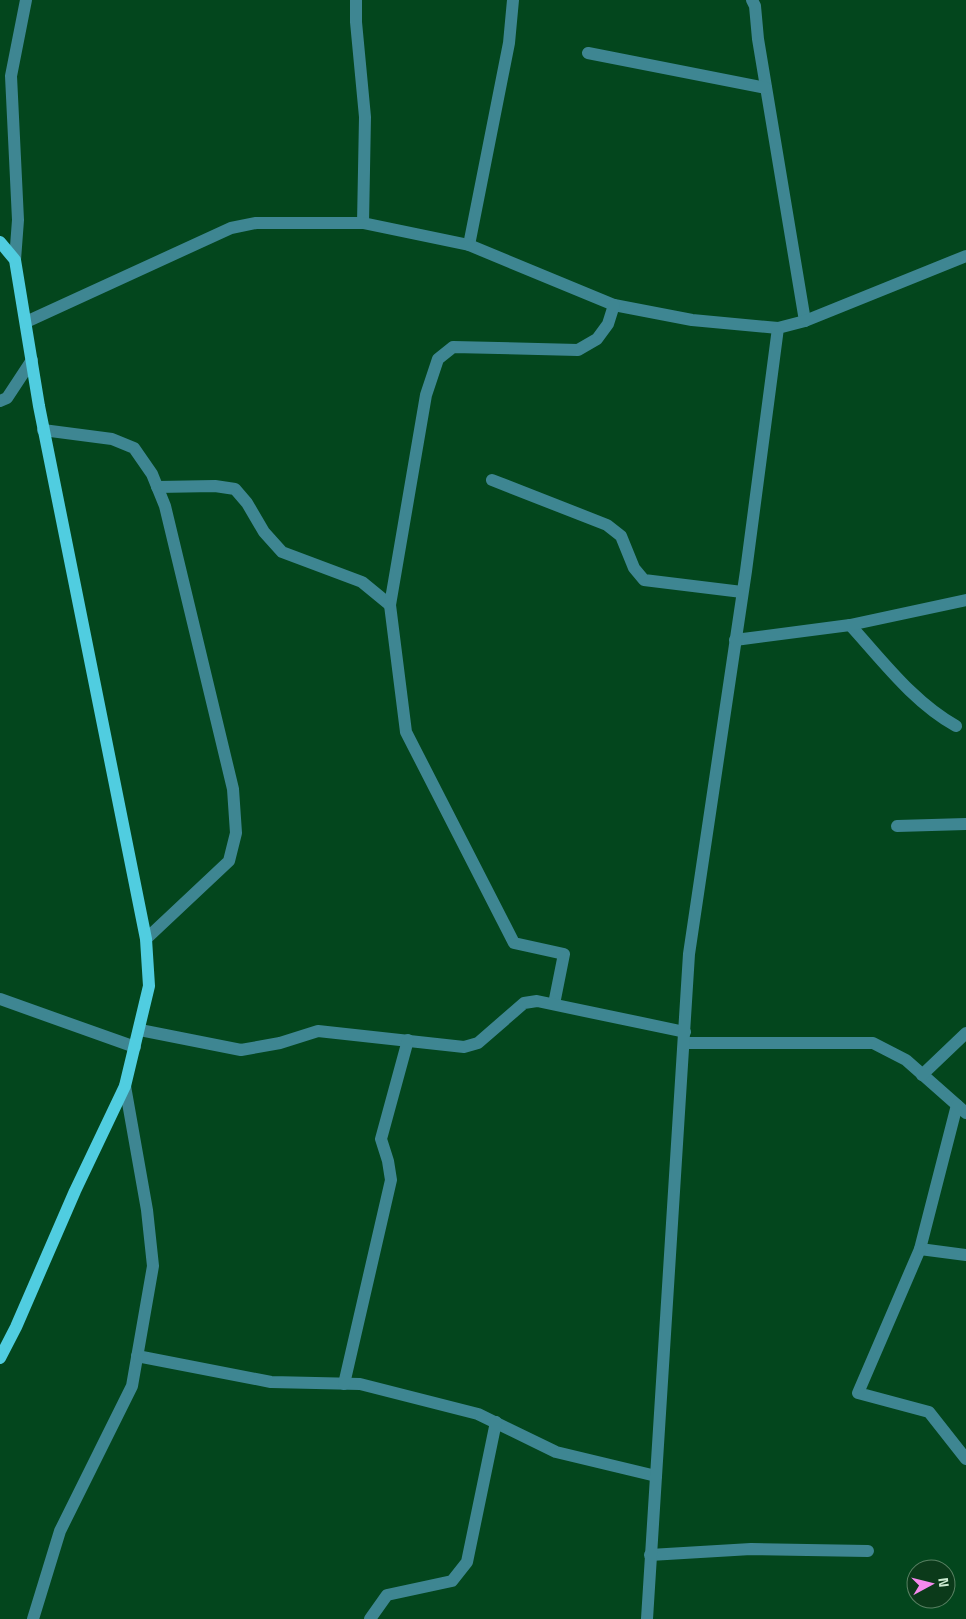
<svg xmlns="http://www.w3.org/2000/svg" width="966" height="1619" viewBox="0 0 966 1619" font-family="'Titillium Web',sans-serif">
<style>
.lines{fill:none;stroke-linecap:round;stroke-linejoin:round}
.minor{stroke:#3e8692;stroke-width:12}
.major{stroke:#50cde0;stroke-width:12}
</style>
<rect width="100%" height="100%" fill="#03461d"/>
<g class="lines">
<g class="minor">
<path d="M 356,0 L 356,22 L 365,117 L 363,223"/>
<path d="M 752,0 L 755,6 L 758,39 L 805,321"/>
<path d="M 588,53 L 766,88"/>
<path d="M 469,245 L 509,43 L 513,0"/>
<path d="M 15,260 L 18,220 L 11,76 L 26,0"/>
<path d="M 26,322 L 231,228 L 256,223 L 363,223 L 469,245 L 614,305 L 692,320 L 778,328"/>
<path d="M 0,401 L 7,398 L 32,360"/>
<path d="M 43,430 L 112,439 L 134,448 L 152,474 L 165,506 L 233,789 L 236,833 L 229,861 L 146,939"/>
<path d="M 492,480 L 607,525 L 621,536 L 634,568 L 644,580 L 742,592"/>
<path d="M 157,487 L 215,486 L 235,489 L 247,503 L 264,532 L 282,552 L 362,582 L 390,605"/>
<path d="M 850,625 C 882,660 913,702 956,726"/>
<path d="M 735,640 L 850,625 L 966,600"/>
<path d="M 897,826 L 966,824"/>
<path d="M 0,999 L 135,1047"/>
<path d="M 554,1004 L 564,954 L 514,943 L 406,732 L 390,605 L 426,395 L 438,359 L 453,347 L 578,350 L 597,339 L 608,324 L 614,305"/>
<path d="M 140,1030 L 241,1050 L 280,1043 L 318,1031 L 464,1047 L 478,1043 L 524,1003 L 537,1001 L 685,1032"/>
<path d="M 685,1043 L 873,1043 L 906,1060 L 966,1113"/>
<path d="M 922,1075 L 966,1033"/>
<path d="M 957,1105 L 920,1249 L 966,1255"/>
<path d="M 920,1249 L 858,1393 L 929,1412 L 966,1459"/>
<path d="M 137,1356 L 271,1382 L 360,1384 L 478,1414 L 556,1452 L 656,1476"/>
<path d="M 344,1384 L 391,1180 L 388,1161 L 381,1139 L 408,1040"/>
<path d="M 650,1555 L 751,1549 L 868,1551"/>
<path d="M 33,1619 L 60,1531 L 132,1386 L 153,1266 L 147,1210 L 125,1086"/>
<path d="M 370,1619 L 387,1595 L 452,1581 L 467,1562 L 496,1422"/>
<path d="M 647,1619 L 689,954 L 746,571 L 778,328 L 805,321 L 966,256"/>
</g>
<path class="major" d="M 0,242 L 15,260 L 39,406 L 146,939 L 149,986 L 125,1086 L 75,1191 L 16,1327 L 0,1358"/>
</g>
<g transform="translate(931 1584) rotate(83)"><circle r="24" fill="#0b3a1a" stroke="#598163"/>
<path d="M0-4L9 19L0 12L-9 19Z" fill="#f689ee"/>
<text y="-8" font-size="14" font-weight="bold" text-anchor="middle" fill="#cdebd1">N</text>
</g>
</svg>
